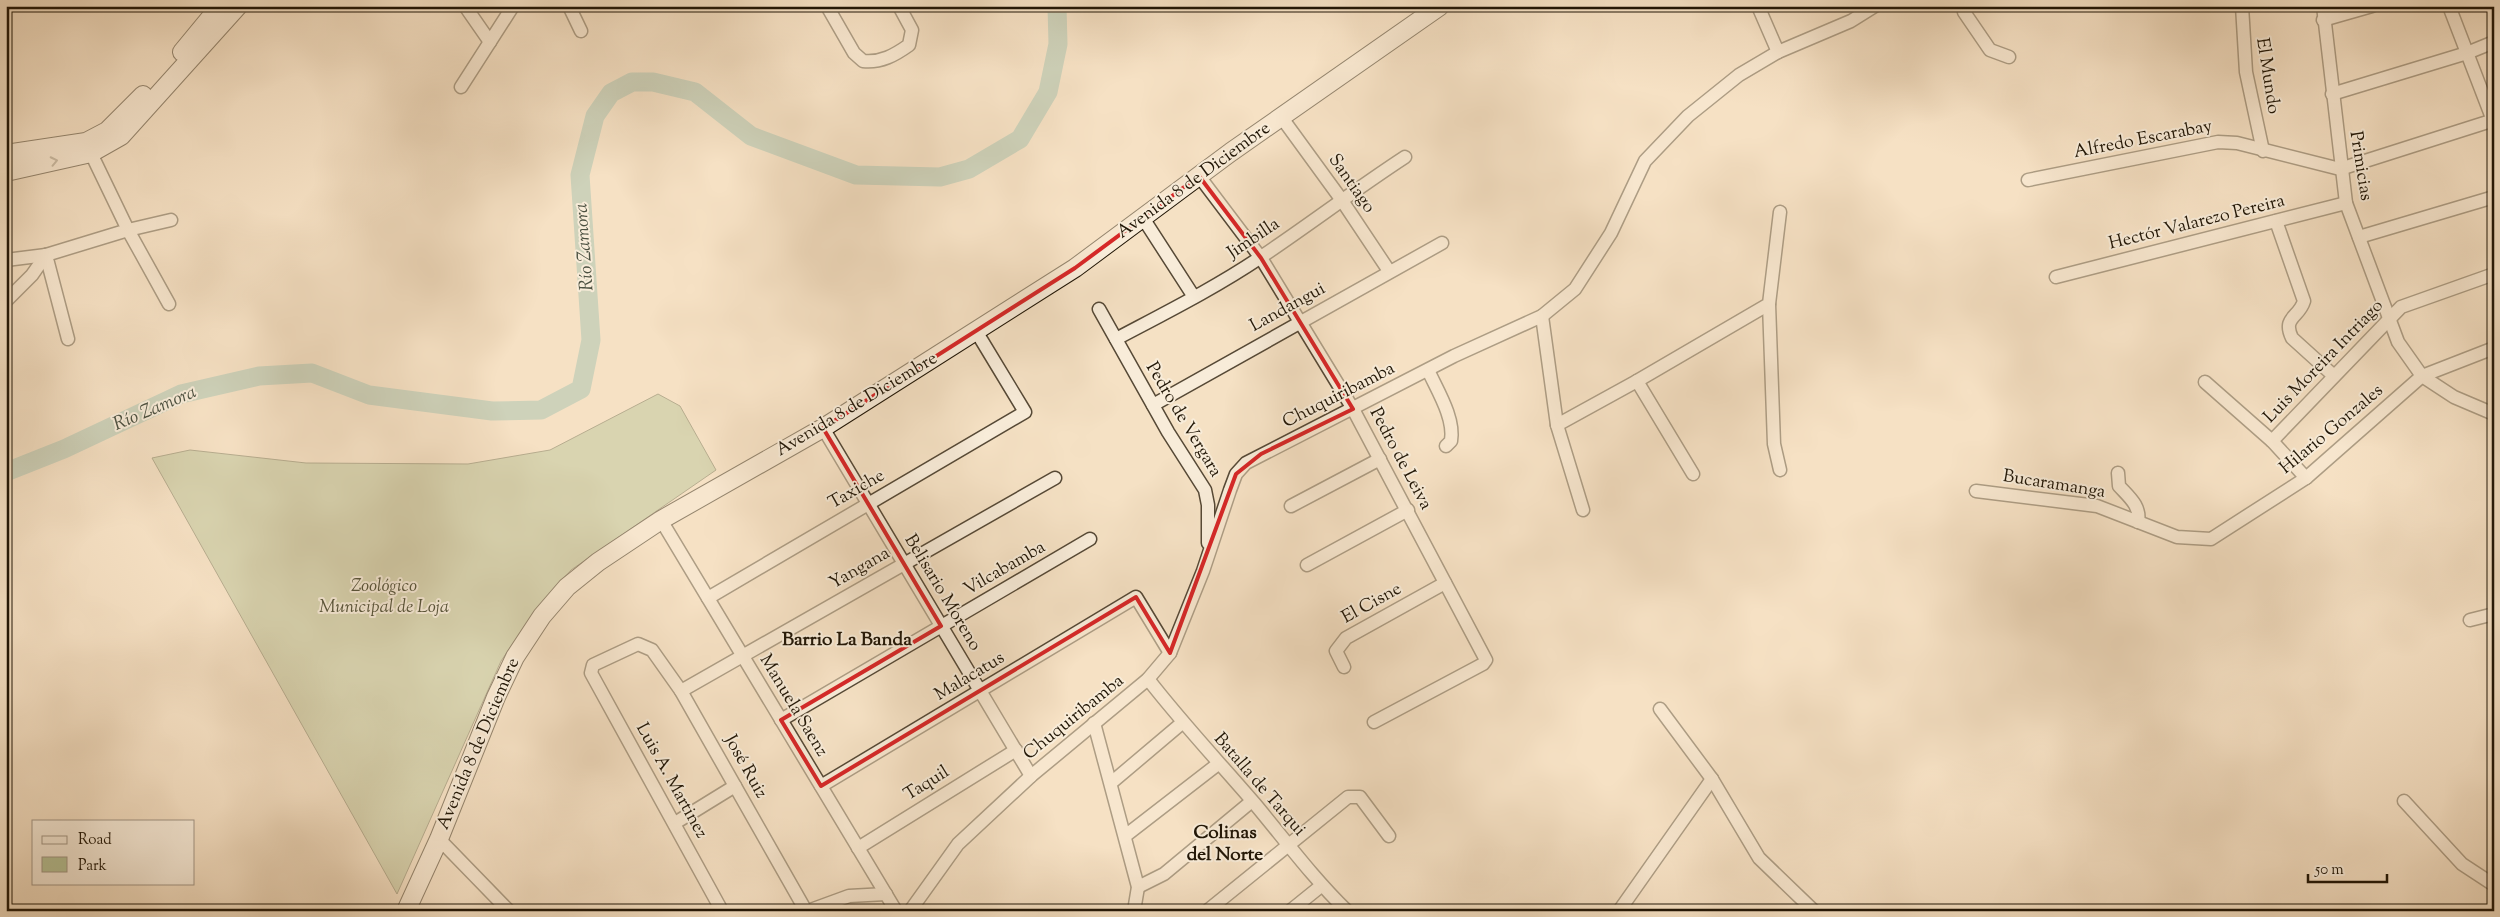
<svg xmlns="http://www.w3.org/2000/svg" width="2500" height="917" viewBox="0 0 2500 917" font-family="'Sorts Mill Goudy',serif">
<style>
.green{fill:#b7c498;stroke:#6c6d4f}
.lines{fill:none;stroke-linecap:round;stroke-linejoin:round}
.river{stroke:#9dbeae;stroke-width:19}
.minor-casing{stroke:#564936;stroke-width:15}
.secondary-casing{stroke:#211606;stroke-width:20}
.minor{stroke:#f8ecd9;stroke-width:12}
.secondary{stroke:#f8ecd9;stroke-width:18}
.oneway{stroke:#978c7a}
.marked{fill:none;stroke:#d62828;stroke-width:4;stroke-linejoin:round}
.labels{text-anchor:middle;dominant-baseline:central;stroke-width:4;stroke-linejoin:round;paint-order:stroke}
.street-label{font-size:18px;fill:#211606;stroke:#f8ecd9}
.park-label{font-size:18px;font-style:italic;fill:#565339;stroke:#f8ecd9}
.water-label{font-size:19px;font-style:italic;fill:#4c5141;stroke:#f8ecd9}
.neighbourhood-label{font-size:19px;font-weight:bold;fill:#211606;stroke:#f8ecd9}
</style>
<rect width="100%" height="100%" fill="#f5e1c4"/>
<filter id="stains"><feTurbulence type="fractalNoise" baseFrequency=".004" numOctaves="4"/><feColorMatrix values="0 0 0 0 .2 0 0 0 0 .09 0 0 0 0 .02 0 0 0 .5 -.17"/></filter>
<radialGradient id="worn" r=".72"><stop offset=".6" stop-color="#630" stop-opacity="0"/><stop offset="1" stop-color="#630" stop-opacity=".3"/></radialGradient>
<path class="green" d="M 658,394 L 680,406 L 716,470 L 571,570 L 538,607 L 501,661 L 397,894 L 152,458 L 190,450 L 306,463 L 468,464 L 550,450 Z"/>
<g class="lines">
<path class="river" d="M 6,472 L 64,449 L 181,394 L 259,376 L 312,373 L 369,395 L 492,411 L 541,410 L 581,389 L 591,340 L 580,175 L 595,116 L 611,93 L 632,82 L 653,82 L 695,92 L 751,136 L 856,175 L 940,177 L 969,169 L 1020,139 L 1048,92 L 1058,44 L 1057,6"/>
<g class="minor-casing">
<g id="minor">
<path d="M 465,6 L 490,42"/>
<path d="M 569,6 L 581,31"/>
<path d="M 827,6 L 854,53 L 863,61 C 881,63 895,55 909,45 L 912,30 L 899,6"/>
<path d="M 1758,6 L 1778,52"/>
<path d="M 1963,6 L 1964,12 L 1990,50 L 2009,57"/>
<path d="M 2242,6 L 2246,72 L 2263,151"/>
<path d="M 2323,6 L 2346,203 L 2398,342 L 2422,376 L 2454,397 L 2494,414"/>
<path d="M 2449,6 L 2494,123"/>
<path d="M 2323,20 L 2372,6"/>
<path d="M 461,87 L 513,6"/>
<path d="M 2332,94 L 2467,53 L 2494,42"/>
<path d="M 1282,118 L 1341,199 L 1389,271"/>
<path d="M 1199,176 L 1261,258 L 1353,409 L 1486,660 L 1483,664 L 1374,722"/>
<path d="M 2028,180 L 2218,142 L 2237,143 L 2340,169 L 2494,120"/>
<path d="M 1143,218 L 1194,297"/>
<path d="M 2276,221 L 2304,301 C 2299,318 2282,317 2292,338 L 2334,376"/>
<path d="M 2359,237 L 2494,197"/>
<path d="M 6,260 L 46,255"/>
<path d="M 2056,277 L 2346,203"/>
<path d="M 6,301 L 32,275 L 46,255"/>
<path d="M 169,304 L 128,230 L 171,220"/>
<path d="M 1769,304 L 1774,444 L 1780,470"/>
<path d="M 1099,309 L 1168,432 L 1205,490 L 1208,505 L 1208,543"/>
<path d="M 1542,316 L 1557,425 L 1583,510"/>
<path d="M 68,339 L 46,255 L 128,230 L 88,147"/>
<path d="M 1116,339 C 1165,313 1215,288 1261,257 C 1310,224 1356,189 1405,157"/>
<path d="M 1428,370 C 1437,390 1455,418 1451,441 L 1446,446"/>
<path d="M 2205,382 L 2272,441 L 2306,478"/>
<path d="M 1153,405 L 1442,243"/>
<path d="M 1557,425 L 1637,381"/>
<path d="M 823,428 L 1031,776"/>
<path d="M 2272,441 L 2401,307 L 2494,274"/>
<path d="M 2118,473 L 2119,486 C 2129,497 2141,506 2138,522"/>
<path d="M 1693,474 L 1637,381 L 1769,304 L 1780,212"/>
<path d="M 1976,491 L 2097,506 L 2177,537 L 2211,539 L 2306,478 L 2422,376 L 2494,348"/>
<path d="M 1291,506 L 1380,459"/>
<path d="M 661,520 L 896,911"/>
<path d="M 1307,565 L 1408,510"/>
<path d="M 708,598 L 1025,412 L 976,331"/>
<path d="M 2470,620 L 2494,614"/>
<path d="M 1344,667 L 1336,651 L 1346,638 L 1445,583"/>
<path d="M 1148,679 C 1182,723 1219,762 1255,804 C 1285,840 1313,878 1347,911"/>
<path d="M 681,691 L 1055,478"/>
<path d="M 1660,709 L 1712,779 L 1759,858 L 1814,911"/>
<path d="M 781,720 L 1090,539"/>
<path d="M 1094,723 L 1138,887 L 1134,911"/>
<path d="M 1111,783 L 1182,723"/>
<path d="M 821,786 L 1136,597 L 1170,653"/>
<path d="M 2404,801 L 2462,864 L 2494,885"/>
<path d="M 675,823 L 735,786"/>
<path d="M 1125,836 L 1218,764"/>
<path d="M 439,839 L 509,911"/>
<path d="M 858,848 L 1016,750"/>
<path d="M 1138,887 L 1164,874 L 1252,801"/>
<path d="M 722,911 L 591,673 L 593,665 L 638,644 L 652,650 L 681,691 L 806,911"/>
<path d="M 808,911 L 849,896 L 886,894"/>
<path d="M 910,911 L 958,844 L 1031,776 L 1148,679 L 1170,653 L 1203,571 L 1230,490 L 1236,474 L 1246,463 L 1454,356 L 1542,316 L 1575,289 L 1611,233 L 1645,161 L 1688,116 L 1739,75 L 1778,52 L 1851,21 L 1875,6"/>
<path d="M 1207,911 L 1348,797 L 1360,797 L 1389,836"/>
<path d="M 1290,911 L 1321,886"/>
<path d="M 1619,911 L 1712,779"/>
</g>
</g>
<g class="secondary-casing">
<g id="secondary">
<path d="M 182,52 L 220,6"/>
<path d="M 6,154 L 86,142 L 107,131 L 143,95"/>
<path d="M 6,172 L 91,153 L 121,136 L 238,6"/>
<path d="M 406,911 L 439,839 L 496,697 L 515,657 L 542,616 L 567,587 L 598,562 L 661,520 L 823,428 L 1075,268 L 1231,152 L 1440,6"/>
</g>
</g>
<use href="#minor" class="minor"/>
<use href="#secondary" class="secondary"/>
</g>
<defs><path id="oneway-chevron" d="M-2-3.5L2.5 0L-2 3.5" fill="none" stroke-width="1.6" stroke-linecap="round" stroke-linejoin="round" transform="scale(1.25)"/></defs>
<use class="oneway" href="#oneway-chevron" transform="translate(54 161) rotate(-12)"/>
<path d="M0 0H2500V917H0ZM 1199,176 L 1261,258 L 1353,409 L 1261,454 L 1236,474 L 1170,653 L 1136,597 L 821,786 L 781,720 L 941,626 L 823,428 L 1075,268 Z" fill="#f5e1c4" fill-opacity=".55" fill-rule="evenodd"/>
<path class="marked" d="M 1199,176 L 1261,258 L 1353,409 L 1261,454 L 1236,474 L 1170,653 L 1136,597 L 821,786 L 781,720 L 941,626 L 823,428 L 1075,268 Z"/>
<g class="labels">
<g class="street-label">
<text transform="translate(2267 76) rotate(81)">El Mundo</text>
<text transform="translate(2143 140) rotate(-11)">Alfredo Escarabay</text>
<text transform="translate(2360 166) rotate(81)">Primicias</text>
<text transform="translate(1194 181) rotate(-36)">Avenida 8 de Diciembre</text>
<text transform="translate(1351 184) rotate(55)">Santiago</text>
<text transform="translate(2197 223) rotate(-14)">Hectór Valarezo Pereira</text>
<text transform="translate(1254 239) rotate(-34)">Jimbilla</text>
<text transform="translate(1288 308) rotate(-29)">Landangui</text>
<text transform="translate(2324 362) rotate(-46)">Luis Moreira Intriago</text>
<text transform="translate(1339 396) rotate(-27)">Chuquiribamba</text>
<text transform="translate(857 405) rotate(-31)">Avenida 8 de Diciembre</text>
<text transform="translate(1183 420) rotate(59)">Pedro de Vergara</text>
<text transform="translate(2332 430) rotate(-40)">Hilario Gonzales</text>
<text transform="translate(1400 459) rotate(62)">Pedro de Leiva</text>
<text transform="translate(2054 485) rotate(9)">Bucaramanga</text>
<text transform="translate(857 490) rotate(-30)">Taxiche</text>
<text transform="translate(860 569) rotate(-30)">Yangana</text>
<text transform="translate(1005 569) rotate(-30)">Vilcabamba</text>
<text transform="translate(942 593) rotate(59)">Belisario Moreno</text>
<text transform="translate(1372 604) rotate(-29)">El Cisne</text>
<text transform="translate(970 677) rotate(-31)">Malacatus</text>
<text transform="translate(793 706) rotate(59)">Manuela Saenz</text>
<text transform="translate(1074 718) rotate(-39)">Chuquiribamba</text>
<text transform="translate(479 744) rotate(-67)">Avenida 8 de Diciembre</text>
<text transform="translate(745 767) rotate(61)">José Ruiz</text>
<text transform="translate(671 781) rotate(61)">Luis A. Martinez</text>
<text transform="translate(927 784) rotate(-32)">Taquil</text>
<text transform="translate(1259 785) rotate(49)">Batalla de Tarqui</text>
</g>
<g class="park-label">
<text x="384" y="587">Zoológico<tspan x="384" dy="21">Municipal de Loja</tspan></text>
</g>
<g class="water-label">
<text transform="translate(585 247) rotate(-94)">Río Zamora</text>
<text transform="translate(155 409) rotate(-23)">Río Zamora</text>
</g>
<g class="neighbourhood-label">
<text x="847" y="640">Barrio La Banda</text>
<text x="1225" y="833">Colinas<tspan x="1225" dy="22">del Norte</tspan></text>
</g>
</g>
<rect width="2500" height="917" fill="none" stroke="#f5e1c4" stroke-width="25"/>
<rect x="8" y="8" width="2485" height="902" fill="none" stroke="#211606" stroke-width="2.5"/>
<rect x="12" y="12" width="2475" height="892" fill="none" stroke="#211606"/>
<rect x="32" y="820" width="162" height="65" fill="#f8ecd9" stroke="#a29685"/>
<rect x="42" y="836" width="25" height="8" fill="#f8ecd9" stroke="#a29685"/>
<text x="78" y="844" font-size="15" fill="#211606">Road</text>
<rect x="42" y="857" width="25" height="15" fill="#b7c498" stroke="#a29685"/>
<text x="78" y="870" font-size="15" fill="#211606">Park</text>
<path d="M2308 874v8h79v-8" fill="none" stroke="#211606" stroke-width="2.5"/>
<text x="2315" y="874" font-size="15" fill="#211606" stroke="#f8ecd9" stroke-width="4" paint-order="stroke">50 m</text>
<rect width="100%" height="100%" filter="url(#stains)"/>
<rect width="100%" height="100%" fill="url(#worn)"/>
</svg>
